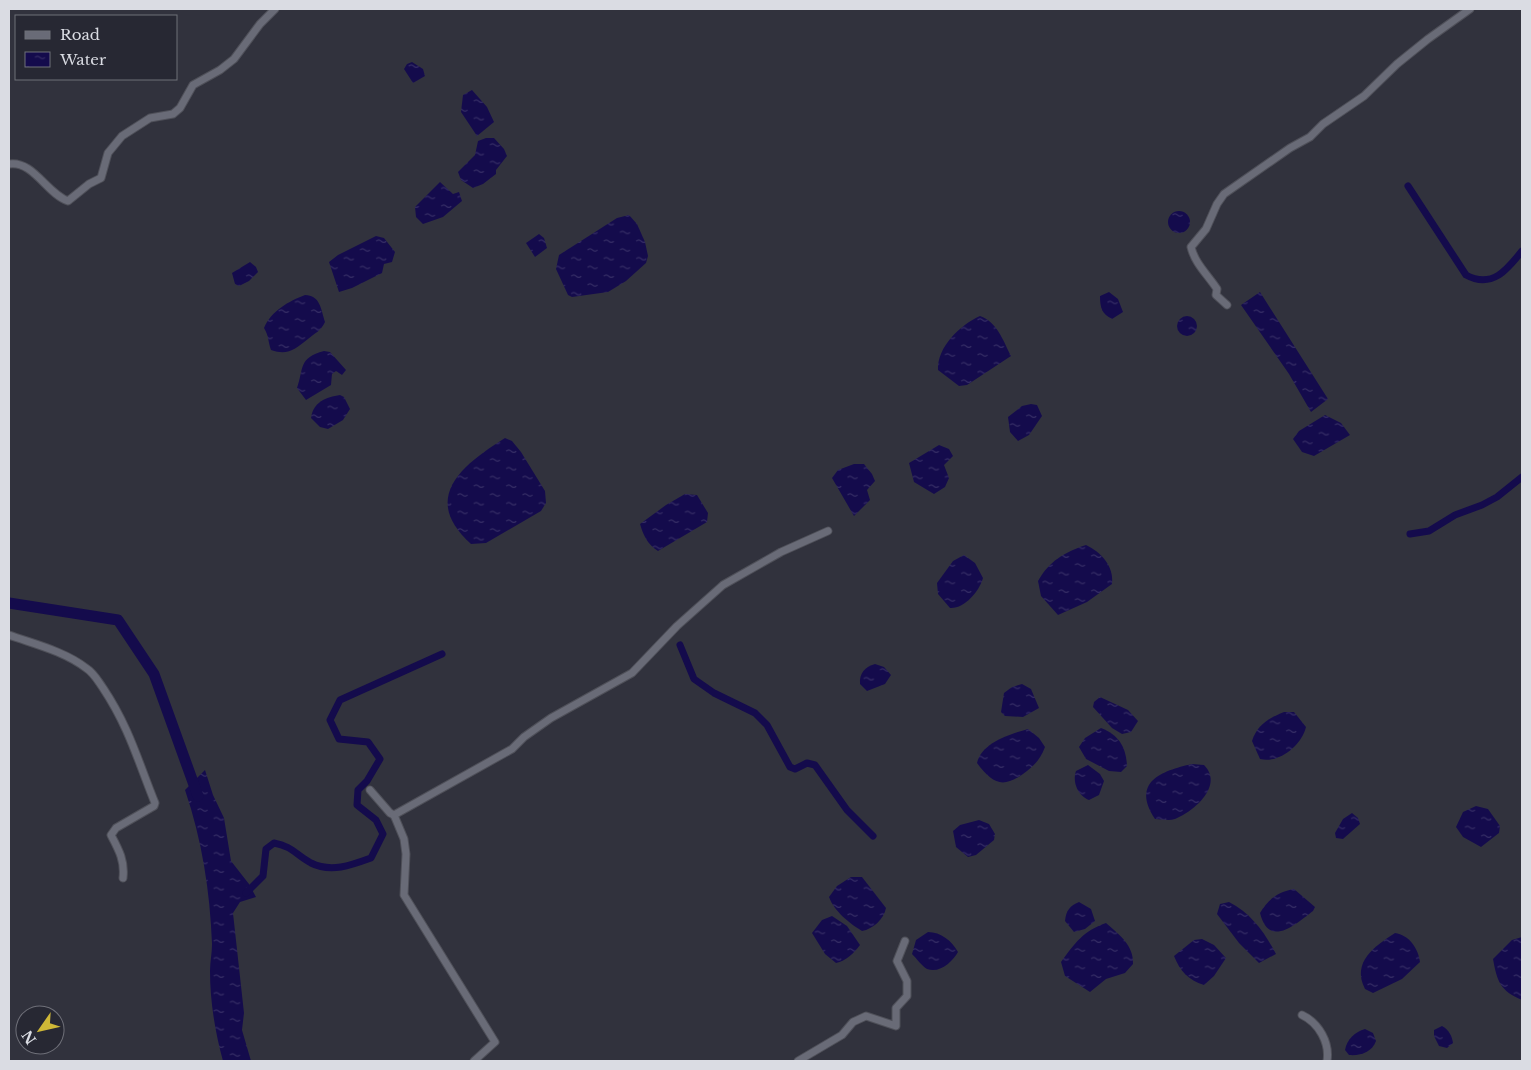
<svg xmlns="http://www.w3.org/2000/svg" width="1531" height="1070" viewBox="0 0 1531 1070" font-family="'Libre Baskerville',serif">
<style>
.water{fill:url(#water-ripples)}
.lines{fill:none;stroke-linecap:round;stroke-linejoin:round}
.canal{stroke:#140b4c;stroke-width:7}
.river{stroke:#140b4c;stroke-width:11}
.minor-casing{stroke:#4f5059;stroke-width:9}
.minor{stroke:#696b77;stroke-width:7}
</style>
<defs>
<pattern id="water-ripples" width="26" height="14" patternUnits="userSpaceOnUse" patternTransform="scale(1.25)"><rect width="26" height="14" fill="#140b4c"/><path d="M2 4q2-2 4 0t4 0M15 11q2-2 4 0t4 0" fill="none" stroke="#362e66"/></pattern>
</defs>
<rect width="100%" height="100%" fill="#31323d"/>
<g class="water">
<path d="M 412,62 L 423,69 L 425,76 L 413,83 L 404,69 L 407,64 Z"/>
<path d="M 472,90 L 487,107 L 494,122 L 477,136 L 461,112 L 463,95 Z"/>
<path d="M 486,138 L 494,138 L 504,149 L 507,156 L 496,170 L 496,174 L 483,184 L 473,188 L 461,180 L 458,172 L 475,155 L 478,141 Z"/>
<path d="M 440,182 L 453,194 L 459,192 L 462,201 L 443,217 L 423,224 L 416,217 L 415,207 Z"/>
<circle cx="1179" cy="222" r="11"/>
<path d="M 629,215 L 637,224 L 645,242 L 648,256 L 646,263 L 626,281 L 608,292 L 572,297 L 568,295 L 556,269 L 559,255 L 617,218 Z"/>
<path d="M 539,234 L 544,238 L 547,248 L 535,257 L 526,243 Z"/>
<path d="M 376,236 L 384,238 L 395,252 L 392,262 L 384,264 L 382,273 L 352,288 L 339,292 L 329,262 L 338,255 Z"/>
<path d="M 250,262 L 256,267 L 258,272 L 249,281 L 239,286 L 235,284 L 232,273 Z"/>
<path d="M 1109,292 L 1118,299 L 1123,312 L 1112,319 C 1102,314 1100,308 1100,296 Z"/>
<path d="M 1260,292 L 1328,399 L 1311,412 L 1289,374 L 1241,305 Z"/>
<path d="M 305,295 C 320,295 321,309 325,322 C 321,331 315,333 308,339 C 295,349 288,356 271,350 C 268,342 269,336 264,328 C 271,311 289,301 305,295 Z"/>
<path d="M 980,316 C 997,322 1003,340 1011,356 L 967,385 L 959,386 L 938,370 C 937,347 960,325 980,316 Z"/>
<circle cx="1187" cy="326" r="10"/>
<path d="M 324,351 L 330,352 L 346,370 L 342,375 L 336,371 L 332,374 L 331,385 L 306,400 L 297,388 C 304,368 298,358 324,351 Z"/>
<path d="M 340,395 L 344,397 L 350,409 L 343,420 L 328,429 L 320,427 L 311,418 C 313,402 326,397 340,395 Z"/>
<path d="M 1031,404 L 1037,405 L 1042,416 L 1029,435 L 1018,441 L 1010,432 L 1008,417 L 1022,406 Z"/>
<path d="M 1325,415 L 1341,423 L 1350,435 L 1314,456 L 1302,452 L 1293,439 L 1299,431 Z"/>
<path d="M 505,438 L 512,441 L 521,452 L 545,491 L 546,503 L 541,511 L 486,543 L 471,544 C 420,498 462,465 505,438 Z"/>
<path d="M 939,445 L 949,449 L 953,456 L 944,465 L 949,478 L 945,487 L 934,494 L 914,482 L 909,463 Z"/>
<path d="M 854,464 L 864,464 L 872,474 L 875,481 L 867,490 L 870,500 L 854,516 L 832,478 L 838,470 Z"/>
<path d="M 685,494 L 697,495 L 708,513 L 707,522 L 658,551 C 648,545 643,535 640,524 L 666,505 Z"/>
<path d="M 1086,545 C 1101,552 1114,566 1112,584 L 1087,602 L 1058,615 L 1041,596 L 1038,581 C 1049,561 1065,552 1086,545 Z"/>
<path d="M 964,555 L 975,563 L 983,578 C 979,592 964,609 950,608 L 938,594 L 937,583 L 953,561 Z"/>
<path d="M 875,664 L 884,667 L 891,675 L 885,684 L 867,691 L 860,684 C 859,673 865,667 875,664 Z"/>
<path d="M 1022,684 L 1031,689 L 1039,708 L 1023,717 L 1005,716 L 1001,712 L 1004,693 L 1012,687 Z"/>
<path d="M 1100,697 L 1128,710 L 1138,721 L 1131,732 L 1122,734 L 1112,728 L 1093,707 L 1094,702 Z"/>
<path d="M 1284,712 L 1294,712 L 1306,727 C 1302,745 1279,764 1260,759 L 1252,741 C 1257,725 1269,718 1284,712 Z"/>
<path d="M 1101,728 C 1119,735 1126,747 1127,766 L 1121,772 L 1109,771 L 1086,759 L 1079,747 L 1085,738 Z"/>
<path d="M 1028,729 L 1039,738 L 1045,747 C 1040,760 1034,766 1023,774 C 1002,789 992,783 977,763 C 981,743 1010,734 1028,729 Z"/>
<path d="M 1192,764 L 1204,765 C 1224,785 1195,811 1175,819 C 1169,821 1161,819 1155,819 C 1131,782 1161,771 1192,764 Z"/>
<path d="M 1088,765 L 1100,774 L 1104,781 L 1099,795 L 1089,800 C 1078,796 1072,782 1076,771 Z"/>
<path d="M 205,770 L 213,795 L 224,818 L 231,861 L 249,884 L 256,897 L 240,902 L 233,913 L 244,1013 L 242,1030 L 251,1061 L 223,1061 C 215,1032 210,1001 210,971 C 210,962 212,953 212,944 C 210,891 202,840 185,790 Z"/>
<path d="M 1476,806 L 1488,809 L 1500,826 L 1499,833 L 1481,847 L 1463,837 L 1456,827 L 1463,812 Z"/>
<path d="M 1352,813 L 1358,818 L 1360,824 L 1343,839 L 1336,838 L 1335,833 L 1343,819 Z"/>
<path d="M 979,820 L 989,824 L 995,834 L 994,840 L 976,855 L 968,857 L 956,847 L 953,831 L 960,825 Z"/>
<path d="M 851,877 L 862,877 L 886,908 C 884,919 873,929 862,931 C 850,924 834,911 829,897 L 837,886 Z"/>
<path d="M 1294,889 L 1315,907 L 1313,911 C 1296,924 1269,949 1260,913 C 1268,899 1278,892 1294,889 Z"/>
<path d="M 1079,902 L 1091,909 L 1095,921 L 1085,929 L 1074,932 L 1065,921 C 1066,910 1070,906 1079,902 Z"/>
<path d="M 1229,902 C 1251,913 1265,933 1276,954 L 1259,963 L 1239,943 L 1217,914 L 1220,904 Z"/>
<path d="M 832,916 L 847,926 L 860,945 C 854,953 846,961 836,963 L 825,954 L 812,933 L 822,920 Z"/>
<path d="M 1106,923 C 1120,935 1134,946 1133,964 L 1125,973 L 1106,979 L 1090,992 L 1065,976 L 1061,962 C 1075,943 1083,931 1106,923 Z"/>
<path d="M 928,932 C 941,932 952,941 958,952 C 953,961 940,974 927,969 C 922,966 916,958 912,954 L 916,940 Z"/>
<path d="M 1395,933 C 1409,935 1418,948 1420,962 L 1402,979 L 1373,993 L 1365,989 C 1351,962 1375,946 1395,933 Z"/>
<path d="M 1522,937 L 1522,1000 C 1500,991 1497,981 1493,959 L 1512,940 Z"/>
<path d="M 1202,939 L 1214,945 L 1226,958 L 1214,976 L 1204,985 C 1188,980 1180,971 1174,956 L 1194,940 Z"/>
<path d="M 1442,1026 C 1449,1030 1452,1036 1453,1043 L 1447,1048 L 1439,1046 L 1434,1036 L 1434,1030 Z"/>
<path d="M 1365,1029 L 1373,1033 L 1376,1041 C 1372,1052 1361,1056 1349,1055 L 1345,1050 C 1347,1039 1355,1032 1365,1029 Z"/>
</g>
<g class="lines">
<g class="canal">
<path d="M 1408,186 L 1466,275 C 1492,289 1507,270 1522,251"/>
<path d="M 1410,534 L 1429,531 L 1455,515 L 1482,505 L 1497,497 L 1522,477"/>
<path d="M 680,645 L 694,679 L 714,693 L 755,713 L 767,725 L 790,767 L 795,769 L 807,763 L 815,765 L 847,810 L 873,836"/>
<path d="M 246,893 L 263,876 L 266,849 L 274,843 C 292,846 296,855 311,863 C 331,873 352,865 371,858 L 383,834 L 376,820 L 357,805 L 358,790 L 367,781 L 380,759 L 368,742 L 339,739 L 330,720 L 340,700 L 442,654"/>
</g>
<path class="river" d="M 9,603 L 118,620 L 154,674 L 198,796"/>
<g class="minor-casing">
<g id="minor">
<path d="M 9,164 C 33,160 47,194 68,201 L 89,184 L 101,178 L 108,153 L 122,136 L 150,118 L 173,114 L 180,108 L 193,85 L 220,70 L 234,59 L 260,24 L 275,9"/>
<path d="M 1227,305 L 1216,295 L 1217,289 C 1208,275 1195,264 1191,247 L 1206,229 L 1217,204 L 1224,194 L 1290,148 L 1310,137 L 1323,124 L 1364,96 L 1397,64 L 1428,39 L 1470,9"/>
<path d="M 9,635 C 34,644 64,651 86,668 C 94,673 98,681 103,688 C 129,727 138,761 155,803 L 154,806 L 116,828 L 111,835 C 119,850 125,861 123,878"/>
<path d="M 370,790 L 390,813 L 394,815 L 512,749 L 524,737 L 551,718 L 632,673 L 677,626 L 723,585 L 781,552 L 828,531"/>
<path d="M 394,815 L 404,839 L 406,854 L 404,895 L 495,1042 L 474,1061"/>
<path d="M 1302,1015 C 1319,1023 1330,1043 1327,1061"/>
<path d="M 798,1061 L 842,1035 L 853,1022 L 866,1016 L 896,1026 L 896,1008 L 907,996 L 907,981 L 897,961 L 905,941"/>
</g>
</g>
<use href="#minor" class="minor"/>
</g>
<rect width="1531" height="1070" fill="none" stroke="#dadce3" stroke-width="20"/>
<rect x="15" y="15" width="162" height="65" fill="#272833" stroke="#6f7079"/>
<rect x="25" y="31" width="25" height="8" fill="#696b77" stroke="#6f7079"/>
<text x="60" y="40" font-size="15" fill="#dadce3">Road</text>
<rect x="25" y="52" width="25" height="15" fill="url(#water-ripples)" stroke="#6f7079"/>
<text x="60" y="65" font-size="15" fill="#dadce3">Water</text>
<g transform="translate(40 1030) rotate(236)"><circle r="24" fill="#272833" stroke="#6f7079"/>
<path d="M0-4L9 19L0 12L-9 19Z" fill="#cfb837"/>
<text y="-8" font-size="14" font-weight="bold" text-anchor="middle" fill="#dadce3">N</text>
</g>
</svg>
